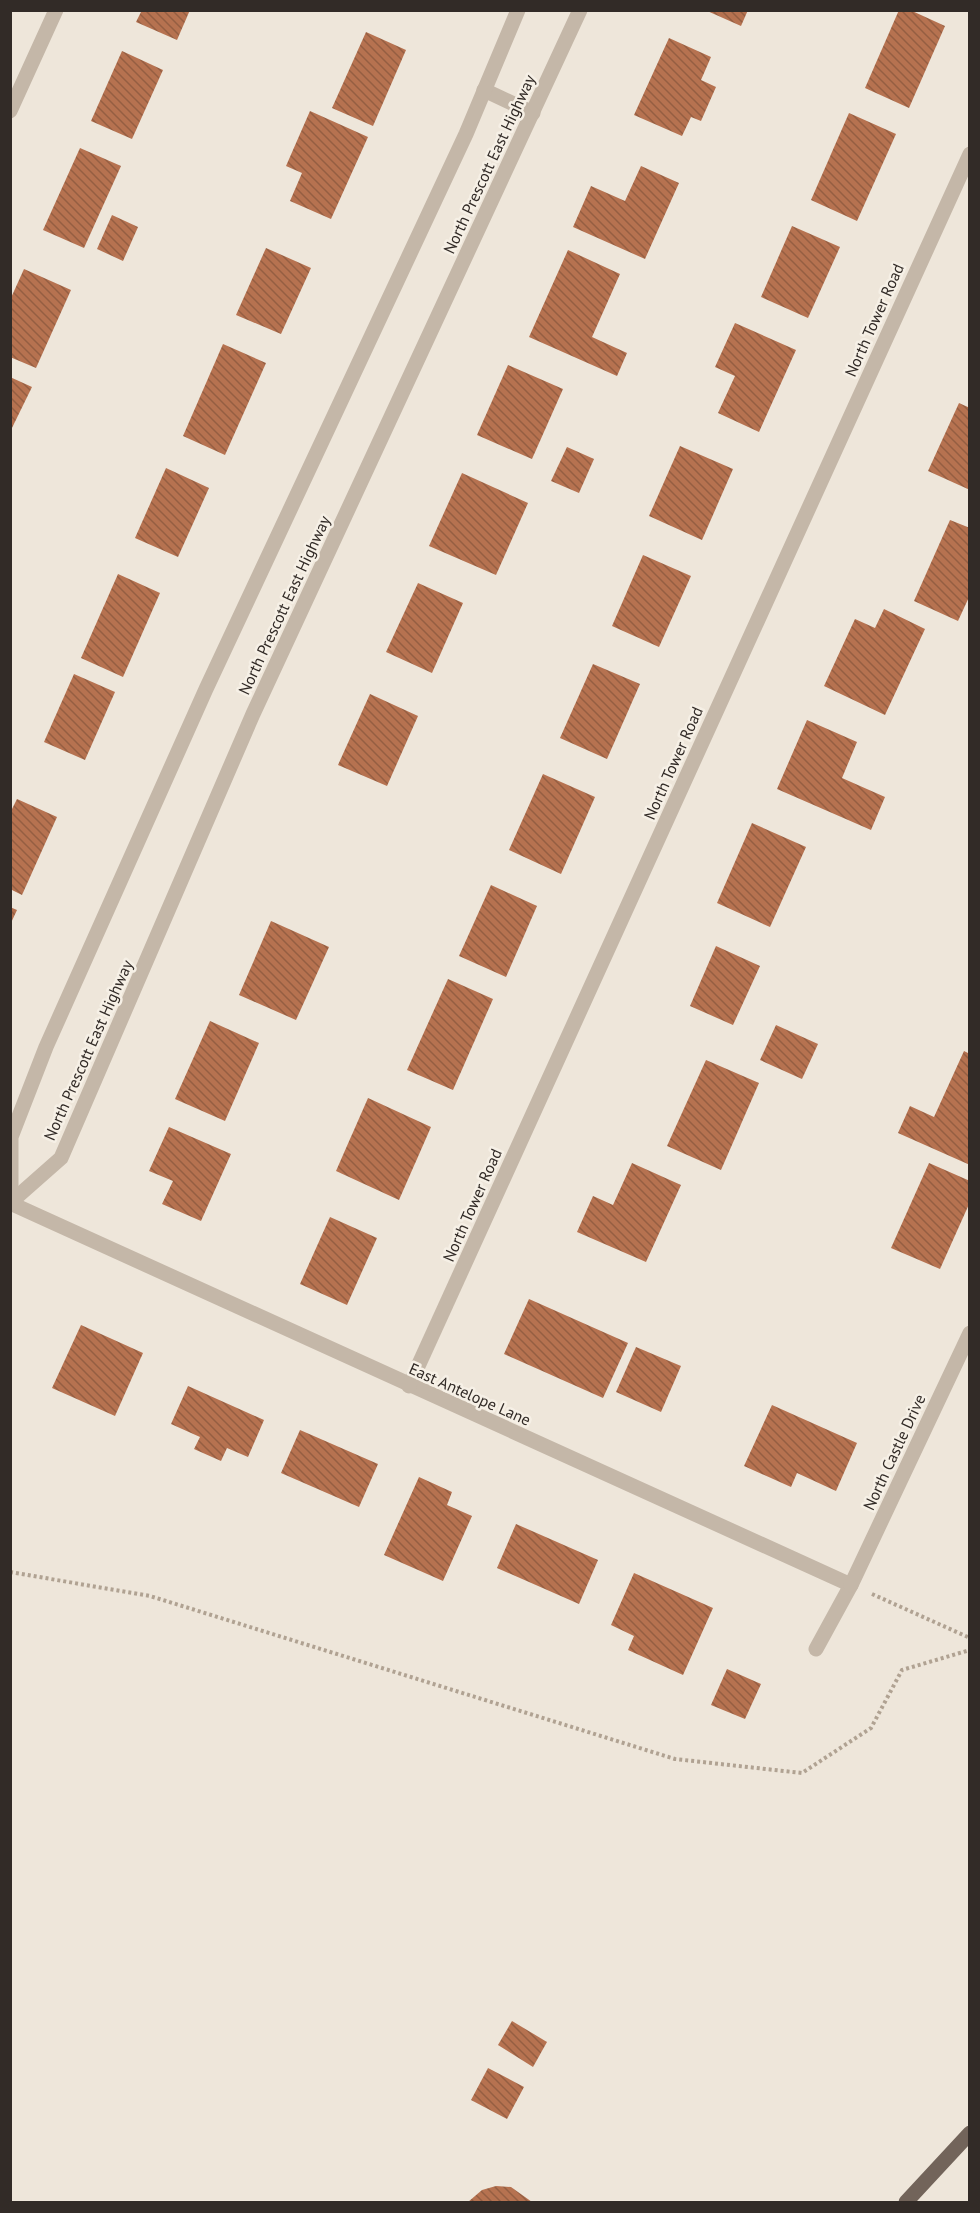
<svg xmlns="http://www.w3.org/2000/svg" width="980" height="2213" viewBox="0 0 980 2213" font-family="'PT Sans',sans-serif">
<style>
.building{fill:url(#building-back-hatch)}
.lines{fill:none;stroke-linecap:round;stroke-linejoin:round}
.path{stroke:#b0a292;stroke-width:4;stroke-dasharray:3 3;stroke-linecap:butt}
.minor{stroke:#c4b7a8;stroke-width:15}
.major{stroke:#72645a;stroke-width:15}
.labels{text-anchor:middle;dominant-baseline:central;stroke-width:5;stroke-linejoin:round;paint-order:stroke}
.street-label{font-size:16px;fill:#322b27;stroke:#f6f0e6}
</style>
<defs>
<pattern id="building-back-hatch" width="6" height="6" patternUnits="userSpaceOnUse" patternTransform="scale(1.5)"><rect width="6" height="6" fill="#b67250"/><path d="M-1 5l2 2M0 0l6 6M5-1l2 2" fill="none" stroke="#955e42"/></pattern>
</defs>
<rect width="100%" height="100%" fill="#eee6da"/>
<g class="building">
<path d="M 142,10 L 190,10 L 177,40 L 136,22 Z"/>
<path d="M 705,10 L 748,10 L 741,26 Z"/>
<path d="M 899,10 L 910,10 L 945,26 L 909,108 L 865,88 Z"/>
<path d="M 366,32 L 406,50 L 373,126 L 332,108 Z"/>
<path d="M 669,38 L 711,57 L 701,80 L 716,87 L 701,121 L 691,117 L 682,136 L 634,115 Z"/>
<path d="M 122,51 L 163,70 L 132,139 L 91,121 Z"/>
<path d="M 310,111 L 368,137 L 331,219 L 290,201 L 302,173 L 286,166 Z"/>
<path d="M 849,113 L 896,134 L 857,221 L 811,200 Z"/>
<path d="M 80,148 L 121,166 L 84,248 L 43,230 Z"/>
<path d="M 641,166 L 679,183 L 645,259 L 573,227 L 591,186 L 625,201 Z"/>
<path d="M 112,215 L 138,227 L 123,261 L 97,249 Z"/>
<path d="M 792,226 L 840,247 L 808,318 L 761,297 Z"/>
<path d="M 266,248 L 311,268 L 281,334 L 236,315 Z"/>
<path d="M 568,250 L 620,274 L 592,337 L 627,353 L 617,376 L 529,337 Z"/>
<path d="M 24,269 L 71,290 L 36,368 L 10,357 L 10,300 Z"/>
<path d="M 735,323 L 796,350 L 759,432 L 718,413 L 735,376 L 715,367 Z"/>
<path d="M 223,344 L 266,363 L 225,455 L 183,436 Z"/>
<path d="M 508,365 L 563,389 L 532,459 L 477,435 Z"/>
<path d="M 10,377 L 32,387 L 10,432 Z"/>
<path d="M 959,403 L 970,408 L 970,490 L 928,471 Z"/>
<path d="M 680,446 L 733,469 L 702,540 L 649,516 Z"/>
<path d="M 567,447 L 594,459 L 579,493 L 551,481 Z"/>
<path d="M 166,468 L 209,488 L 178,557 L 135,538 Z"/>
<path d="M 462,473 L 528,503 L 496,575 L 429,546 Z"/>
<path d="M 950,520 L 970,528 L 970,595 L 958,621 L 914,601 Z"/>
<path d="M 643,555 L 691,576 L 659,647 L 612,626 Z"/>
<path d="M 118,574 L 160,593 L 123,677 L 81,658 Z"/>
<path d="M 418,583 L 463,603 L 432,673 L 386,652 Z"/>
<path d="M 884,609 L 925,629 L 885,715 L 824,686 L 855,619 L 875,628 Z"/>
<path d="M 593,664 L 640,684 L 607,759 L 560,738 Z"/>
<path d="M 74,674 L 115,692 L 85,760 L 44,742 Z"/>
<path d="M 370,694 L 418,716 L 387,786 L 338,765 Z"/>
<path d="M 807,720 L 857,742 L 842,778 L 885,797 L 871,830 L 777,789 Z"/>
<path d="M 543,774 L 595,797 L 561,874 L 509,850 Z"/>
<path d="M 17,799 L 57,817 L 22,895 L 10,889 L 10,813 Z"/>
<path d="M 752,823 L 806,847 L 770,927 L 717,903 Z"/>
<path d="M 491,885 L 537,906 L 506,977 L 459,956 Z"/>
<path d="M 10,907 L 17,910 L 10,925 Z"/>
<path d="M 271,921 L 329,947 L 296,1020 L 239,995 Z"/>
<path d="M 716,946 L 760,966 L 733,1025 L 690,1006 Z"/>
<path d="M 448,979 L 493,999 L 453,1090 L 407,1070 Z"/>
<path d="M 210,1021 L 259,1043 L 225,1121 L 175,1099 Z"/>
<path d="M 776,1025 L 818,1044 L 802,1079 L 760,1060 Z"/>
<path d="M 964,1051 L 970,1054 L 970,1165 L 898,1133 L 910,1106 L 934,1117 Z"/>
<path d="M 706,1060 L 759,1083 L 721,1170 L 667,1146 Z"/>
<path d="M 368,1098 L 431,1127 L 399,1200 L 336,1171 Z"/>
<path d="M 169,1127 L 231,1154 L 201,1221 L 162,1204 L 173,1181 L 149,1171 Z"/>
<path d="M 632,1163 L 681,1185 L 646,1262 L 577,1232 L 593,1196 L 613,1205 Z"/>
<path d="M 929,1163 L 970,1181 L 970,1202 L 940,1269 L 891,1248 Z"/>
<path d="M 330,1217 L 377,1238 L 347,1305 L 300,1284 Z"/>
<path d="M 529,1299 L 628,1343 L 603,1398 L 504,1354 Z"/>
<path d="M 81,1325 L 143,1353 L 115,1416 L 52,1388 Z"/>
<path d="M 636,1347 L 681,1366 L 661,1412 L 616,1392 Z"/>
<path d="M 188,1386 L 264,1420 L 248,1457 L 227,1448 L 221,1461 L 194,1449 L 200,1437 L 171,1424 Z"/>
<path d="M 772,1405 L 857,1443 L 836,1491 L 797,1473 L 791,1487 L 744,1466 Z"/>
<path d="M 300,1430 L 378,1464 L 359,1507 L 281,1473 Z"/>
<path d="M 419,1477 L 452,1492 L 447,1505 L 472,1516 L 443,1581 L 384,1555 Z"/>
<path d="M 516,1524 L 598,1560 L 579,1604 L 497,1568 Z"/>
<path d="M 634,1573 L 713,1608 L 683,1675 L 628,1650 L 634,1636 L 611,1625 Z"/>
<path d="M 727,1669 L 761,1684 L 745,1719 L 711,1705 Z"/>
<path d="M 512,2021 L 547,2042 L 533,2067 L 498,2045 Z"/>
<path d="M 488,2068 L 524,2087 L 507,2119 L 471,2100 Z"/>
<path d="M 496,2186 L 511,2187 L 532,2202 L 468,2202 L 482,2190 Z"/>
</g>
<g class="lines">
<g class="path">
<path d="M 10,1572 L 150,1596 L 675,1759 L 802,1773 L 871,1728 L 902,1670 L 970,1650"/>
<path d="M 872,1594 L 970,1638"/>
</g>
<g class="minor">
<path d="M 484,90 L 533,113"/>
<path d="M 10,111 L 56,10"/>
<path d="M 10,1203 L 61,1158 L 253,714 L 580,10"/>
<path d="M 10,1203 L 851,1585 L 816,1649"/>
<path d="M 11,1203 L 11,1137 L 46,1047 L 206,689 L 466,134 L 518,10"/>
<path d="M 409,1386 L 970,154"/>
<path d="M 851,1585 L 970,1333"/>
</g>
<path class="major" d="M 906,2202 L 970,2133"/>
</g>
<g class="labels">
<g class="street-label">
<text transform="translate(489 164) rotate(-65)">North Prescott East Highway</text>
<text transform="translate(874 320) rotate(-66)">North Tower Road</text>
<text transform="translate(284 605) rotate(-65)">North Prescott East Highway</text>
<text transform="translate(673 763) rotate(-66)">North Tower Road</text>
<text transform="translate(88 1050) rotate(-66)">North Prescott East Highway</text>
<text transform="translate(472 1205) rotate(-66)">North Tower Road</text>
<text transform="translate(470 1394) rotate(24)">East Antelope Lane</text>
<text transform="translate(894 1452) rotate(-65)">North Castle Drive</text>
</g>
</g>
<rect width="980" height="2213" fill="none" stroke="#322b27" stroke-width="24"/>
</svg>
